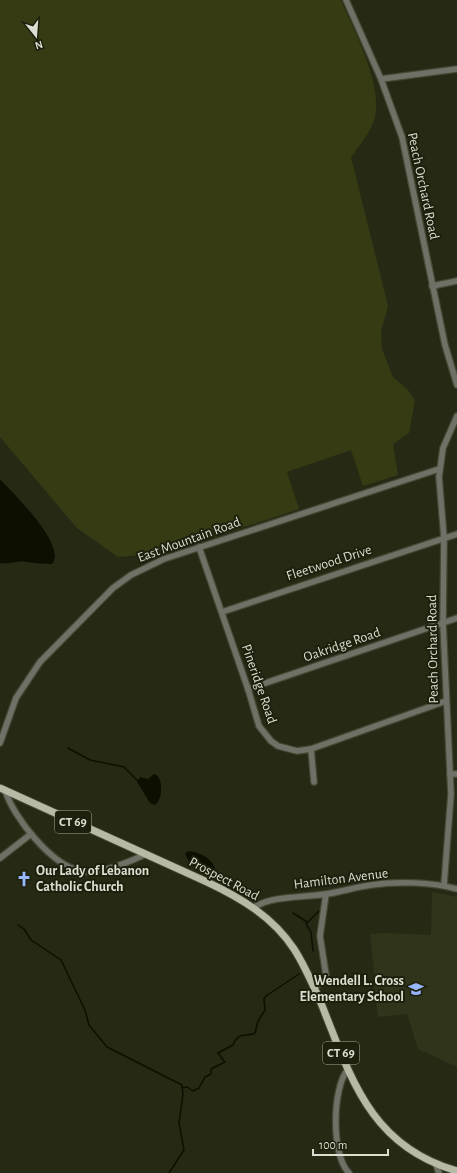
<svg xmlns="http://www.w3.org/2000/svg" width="457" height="1173" viewBox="0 0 457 1173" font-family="'Alegreya Sans',sans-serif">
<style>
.built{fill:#30341a}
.green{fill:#363b13}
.water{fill:#0d1000}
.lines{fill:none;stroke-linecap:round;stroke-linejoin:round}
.stream{stroke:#0d1000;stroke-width:1.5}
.minor-casing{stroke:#434733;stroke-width:8}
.major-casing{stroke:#434733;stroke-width:9}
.minor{stroke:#6f7167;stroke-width:5.5}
.major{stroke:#b7bba6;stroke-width:7}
.labels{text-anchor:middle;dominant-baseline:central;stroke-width:4;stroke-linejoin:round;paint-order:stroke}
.shield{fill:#1d200c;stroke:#a3a596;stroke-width:1}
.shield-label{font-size:13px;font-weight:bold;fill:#dcded1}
.street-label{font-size:14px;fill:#dcded1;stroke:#1d200c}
.poi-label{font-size:14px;font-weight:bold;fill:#dcded1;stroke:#1d200c;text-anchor:start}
</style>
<rect width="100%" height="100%" fill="#262a15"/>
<path class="built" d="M 432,892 L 457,897 L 457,1067 L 418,1049 L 407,1014 L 378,1017 L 373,980 L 375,979 L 370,934 L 385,933 L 431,935 Z"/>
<path class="green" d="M 0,0 L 341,0 C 354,31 379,77 376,111 C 375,127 360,145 351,157 L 388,306 L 381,332 L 382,349 L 393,377 L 408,390 L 415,401 L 409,433 L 393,444 L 398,475 L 363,486 L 351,450 L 287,472 L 299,509 L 164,553 L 118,557 L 77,528 L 0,437 Z"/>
<g class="water">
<path d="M 0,479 C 12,492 68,546 52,564 C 43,564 35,563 26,562 C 18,560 9,565 0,563 Z"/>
<path d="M 154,774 C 164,776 163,800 155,805 L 150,803 L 137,782 L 140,777 L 148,779 Z"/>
<path d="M 189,851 C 202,853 214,859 216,873 C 203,877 189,866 185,853 Z"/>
</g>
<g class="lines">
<g class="stream">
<path d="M 68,748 L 90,760 L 124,767 L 138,781"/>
<path d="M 224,877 L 255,894"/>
<path d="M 293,913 L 307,922"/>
<path d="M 18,925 L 24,929 L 31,940 L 61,960 L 85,1010 L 89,1025 L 107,1047 L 182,1085 L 183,1094 L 179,1123 L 184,1150 L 169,1173"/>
<path d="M 313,951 L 311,932 L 306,924 L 319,911"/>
<path d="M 182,1088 L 187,1087 L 193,1091 L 199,1088 L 205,1077 L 211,1074 L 211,1069 L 225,1062 L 218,1053 L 233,1045 C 239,1030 246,1038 255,1033 L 258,1021 L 265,1010 L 264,999 L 266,996 L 299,974"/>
</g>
<g class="minor-casing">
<g id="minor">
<path d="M 346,0 L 381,79 L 402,137 L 445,345 L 457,385"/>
<path d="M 381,79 L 457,69"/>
<path d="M 432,286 L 457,281"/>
<path d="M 199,547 L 248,689 L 259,726 L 271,741 L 278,746 L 297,751 L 311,749 L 446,701"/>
<path d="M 222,612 L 457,534"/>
<path d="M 248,689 L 457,618"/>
<path d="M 0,743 L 16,698 L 40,662 L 113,588 L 131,575 L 164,559 L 439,469"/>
<path d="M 311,749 L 314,782"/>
<path d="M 450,774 L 457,774"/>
<path d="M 5,790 C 13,817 52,866 81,871 C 100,875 129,862 146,854"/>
<path d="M 0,858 L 31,834"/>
<path d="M 444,885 L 451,794 L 443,623 L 444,538 L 439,477 L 443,448 L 457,416"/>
<path d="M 254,907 C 276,895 301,898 326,894 C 341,892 356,887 371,885 C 396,881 432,882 457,889"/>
<path d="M 314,987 L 324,981 L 326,975 L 320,936 L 326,894"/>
<path d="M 348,1069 C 332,1088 331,1155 349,1173"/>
<path d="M 436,1165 L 439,1173"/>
</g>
</g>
<g class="major-casing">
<path id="major" d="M 0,788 L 207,882 C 241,898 273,917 294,949 C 305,966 313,985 321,1003 C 351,1078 370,1146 457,1171"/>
</g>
<use href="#minor" class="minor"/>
<use href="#major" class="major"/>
</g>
<defs>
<g id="church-bare" transform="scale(1.2)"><path d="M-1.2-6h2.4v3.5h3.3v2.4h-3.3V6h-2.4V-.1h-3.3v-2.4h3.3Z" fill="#97b6fd" stroke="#1d200c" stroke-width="2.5" paint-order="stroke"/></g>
<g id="school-bare" transform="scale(1.2)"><path d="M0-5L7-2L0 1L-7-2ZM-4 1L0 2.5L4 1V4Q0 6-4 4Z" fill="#97b6fd" stroke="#1d200c" stroke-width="2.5" paint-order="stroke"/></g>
</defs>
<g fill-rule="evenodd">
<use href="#church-bare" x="24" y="879"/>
<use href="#school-bare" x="416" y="989"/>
</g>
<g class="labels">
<g class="shield">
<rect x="55" y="811" width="36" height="22" rx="3"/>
<rect x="323" y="1042" width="36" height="22" rx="3"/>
</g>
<g class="shield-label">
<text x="73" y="822">CT 69</text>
<text x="341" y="1053">CT 69</text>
</g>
<g class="street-label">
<text transform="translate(423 186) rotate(78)">Peach Orchard Road</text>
<text transform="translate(189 540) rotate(-20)">East Mountain Road</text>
<text transform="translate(329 563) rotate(-18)">Fleetwood Drive</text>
<text transform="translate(342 645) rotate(-19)">Oakridge Road</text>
<text transform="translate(433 649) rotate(-91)">Peach Orchard Road</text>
<text transform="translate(259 684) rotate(71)">Pineridge Road</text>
<text transform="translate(224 879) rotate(28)">Prospect Road</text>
<text transform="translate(341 879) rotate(-7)">Hamilton Avenue</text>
</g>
<g class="poi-label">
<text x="36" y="871">Our Lady of Lebanon<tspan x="36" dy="16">Catholic Church</tspan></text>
<text x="404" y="981" text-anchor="end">Wendell L. Cross<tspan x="404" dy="16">Elementary School</tspan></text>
</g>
</g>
<g transform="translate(36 36) rotate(163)" stroke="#1d200c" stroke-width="3" paint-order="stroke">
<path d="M0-3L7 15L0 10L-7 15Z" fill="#dcded1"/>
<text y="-6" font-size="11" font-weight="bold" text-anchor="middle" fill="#dcded1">N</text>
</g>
<path d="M313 1149v6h75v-6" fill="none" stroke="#dcded1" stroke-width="2"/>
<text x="319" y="1149" font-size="12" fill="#dcded1" stroke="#1d200c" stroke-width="3" paint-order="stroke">100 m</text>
</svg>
